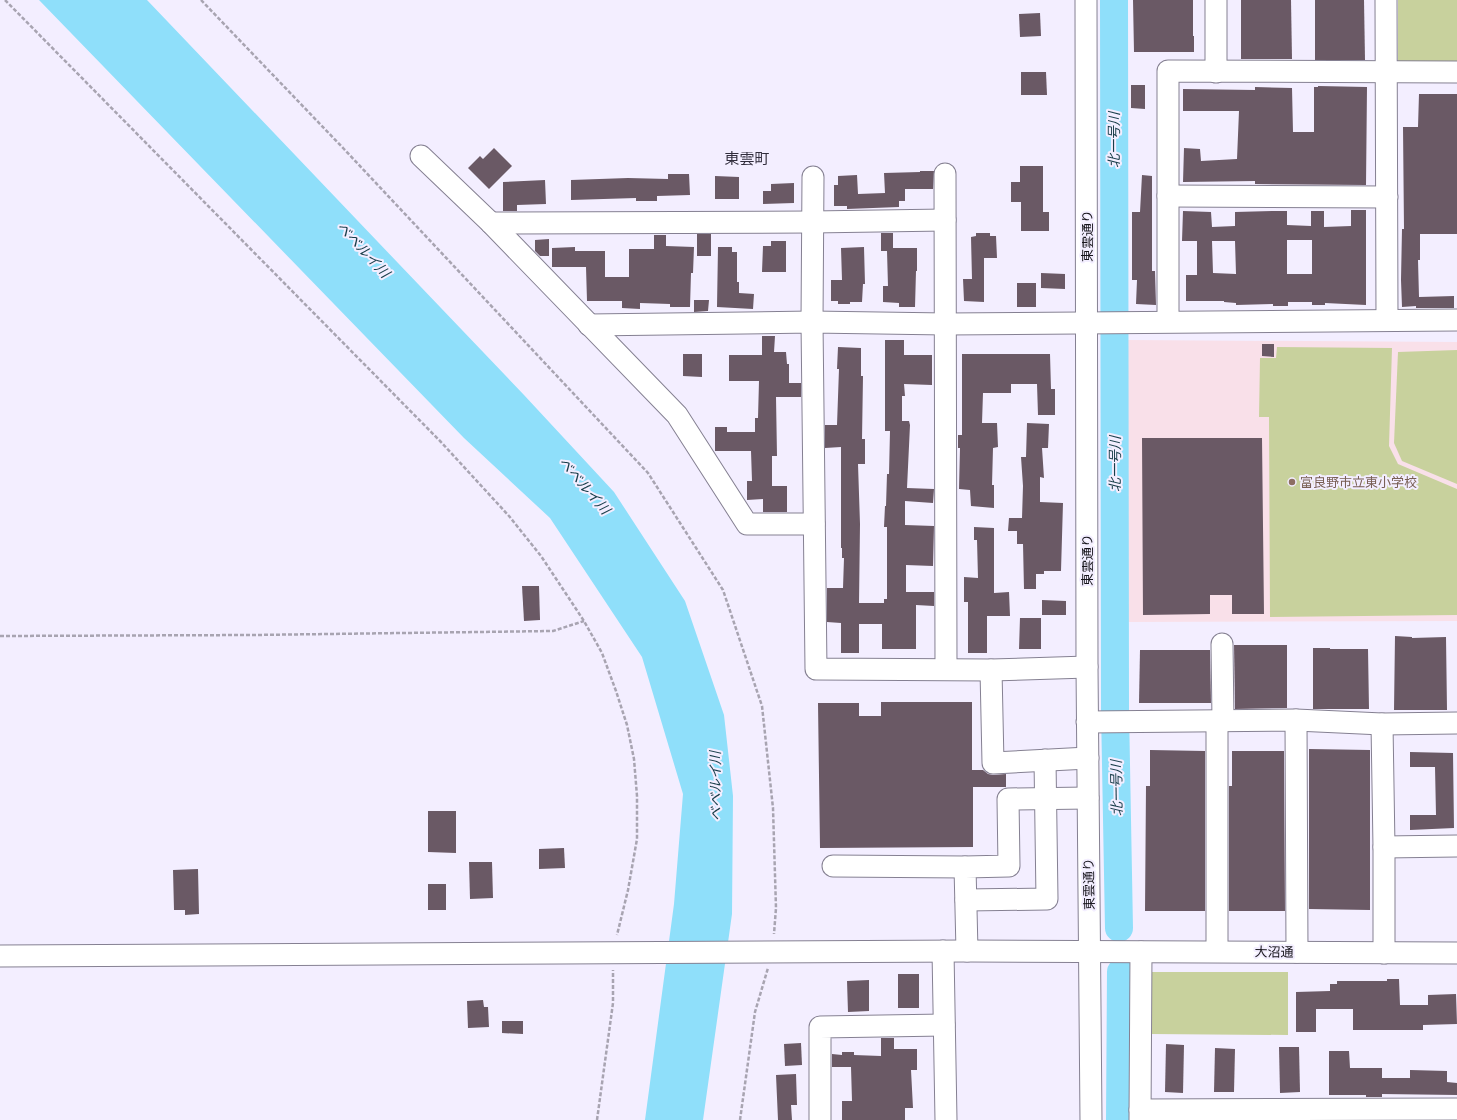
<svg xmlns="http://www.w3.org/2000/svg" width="1457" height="1120" viewBox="0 0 1457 1120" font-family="Karla,'Noto Sans JP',sans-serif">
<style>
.education{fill:#f9e0e9}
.green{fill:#c8d19d}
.water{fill:#8fdffa}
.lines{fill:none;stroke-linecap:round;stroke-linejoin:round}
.river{stroke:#8fdffa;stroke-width:28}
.building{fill:#6a5965;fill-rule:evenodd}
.minor-casing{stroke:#858092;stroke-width:23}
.path{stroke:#a8a4b1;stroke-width:2.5;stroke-dasharray:4 2;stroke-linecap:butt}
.minor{stroke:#fff;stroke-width:21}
.education-dot{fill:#8d6e63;stroke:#f3eeff;stroke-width:1.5}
.labels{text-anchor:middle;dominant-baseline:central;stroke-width:4;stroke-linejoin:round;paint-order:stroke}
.street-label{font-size:13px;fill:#16141b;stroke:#f3eeff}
.education-label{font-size:13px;fill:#785e54;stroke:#f3eeff;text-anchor:start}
.water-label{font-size:14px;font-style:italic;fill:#183d49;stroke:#f3eeff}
.quarter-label{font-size:15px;fill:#312d3c;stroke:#f3eeff}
</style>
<rect width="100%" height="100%" fill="#f3eeff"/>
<path class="education" d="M 1126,340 L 1457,342 L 1457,621 L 1128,622 Z"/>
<g class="green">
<path d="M 1398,0 L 1457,0 L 1457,62 L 1398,61 Z"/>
<path d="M 1277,347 L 1392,348 L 1389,446 L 1398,464 L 1457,489 L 1457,615 L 1270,617 L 1269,417 L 1259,417 L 1260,358 L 1276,358 Z"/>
<path d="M 1457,350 L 1457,484 L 1402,461 L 1394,443 L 1398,352 Z"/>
<path d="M 1150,972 L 1288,972 L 1288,1035 L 1150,1034 Z"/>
</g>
<path class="water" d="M 39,0 L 147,0 L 524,395 L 614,492 L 685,601 L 724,715 L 733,796 L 732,914 L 703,1120 L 645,1120 L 674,904 L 683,794 L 642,657 L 550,518 L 464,438 Z"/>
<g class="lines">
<g class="river">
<path d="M 1114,0 L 1115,710 L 1119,928"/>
<path d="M 1120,1120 L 1121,972"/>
</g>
</g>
<g class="building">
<path d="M 1133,0 L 1193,0 L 1193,36 L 1194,36 L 1194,52 L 1134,52 Z"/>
<path d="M 1241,0 L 1291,0 L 1292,59 L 1241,59 Z"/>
<path d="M 1315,0 L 1364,0 L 1365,60 L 1315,60 Z"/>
<path d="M 1040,13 L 1041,36 L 1020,37 L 1019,14 Z"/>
<path d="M 1021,72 L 1046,72 L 1047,95 L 1021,95 Z"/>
<path d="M 1131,85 L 1145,85 L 1145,109 L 1131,108 Z"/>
<path d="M 1318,86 L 1367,87 L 1366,185 L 1255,184 L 1255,181 L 1183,182 L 1184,148 L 1200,149 L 1201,161 L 1237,159 L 1239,111 L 1183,111 L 1183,89 L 1255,90 L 1255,87 L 1292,88 L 1293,132 L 1314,132 L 1314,87 L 1318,87 Z"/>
<path d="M 1419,94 L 1457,94 L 1457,234 L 1420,234 L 1420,260 L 1418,260 L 1419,297 L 1454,296 L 1454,308 L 1416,308 L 1416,306 L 1402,307 L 1401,280 L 1402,229 L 1404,229 L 1403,127 L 1418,127 Z"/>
<path d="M 494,148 L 512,166 L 489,189 L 468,168 L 480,156 L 483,159 Z"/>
<path d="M 1020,166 L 1043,166 L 1043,212 L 1049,212 L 1049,231 L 1021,231 L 1021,202 L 1011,202 L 1011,182 L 1020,182 Z"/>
<path d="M 920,171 L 934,171 L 933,189 L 905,189 L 905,201 L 899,201 L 899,207 L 847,209 L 847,206 L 834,206 L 834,185 L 838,185 L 838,176 L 857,175 L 858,194 L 885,193 L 884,173 L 920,172 Z"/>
<path d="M 668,174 L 689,174 L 690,195 L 657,196 L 657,201 L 636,201 L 636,198 L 571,200 L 571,180 L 628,178 L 668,179 Z"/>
<path d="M 1142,175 L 1152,176 L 1152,271 L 1155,271 L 1156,305 L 1136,304 L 1137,280 L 1132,280 L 1132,212 L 1140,212 Z"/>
<path d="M 715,176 L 739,177 L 739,199 L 715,199 Z"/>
<path d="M 545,180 L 546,204 L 517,205 L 517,211 L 503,211 L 503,182 Z"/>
<path d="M 794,183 L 794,203 L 763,204 L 763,191 L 771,191 L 771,184 Z"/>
<path d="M 1351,210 L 1366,210 L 1366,305 L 1325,303 L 1325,305 L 1312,305 L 1312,302 L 1288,302 L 1288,306 L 1273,306 L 1273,304 L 1236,305 L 1236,303 L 1224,302 L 1224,301 L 1186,301 L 1186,275 L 1197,275 L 1197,241 L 1182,241 L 1183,211 L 1211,212 L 1212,227 L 1235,226 L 1235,212 L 1273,211 L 1287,211 L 1287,225 L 1311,226 L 1311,211 L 1324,211 L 1324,227 L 1351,226 ZM 1287,240 L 1312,240 L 1312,274 L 1287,274 ZM 1212,241 L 1235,241 L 1236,274 L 1213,273 Z"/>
<path d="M 881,233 L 893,233 L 893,248 L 917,248 L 917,271 L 916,271 L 915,307 L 899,307 L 899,303 L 883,302 L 883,286 L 888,286 L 887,251 L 881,251 Z"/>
<path d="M 976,233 L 990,233 L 990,236 L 996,236 L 997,258 L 984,258 L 984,302 L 964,301 L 963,279 L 972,279 L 971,237 L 976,236 Z"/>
<rect x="697" y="234" width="14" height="22"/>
<path d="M 654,235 L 666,235 L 666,246 L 694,247 L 693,273 L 691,273 L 690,307 L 670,307 L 670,304 L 640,303 L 640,309 L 622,308 L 622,301 L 587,301 L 586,267 L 552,267 L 552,248 L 575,247 L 575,251 L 605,251 L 605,277 L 629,277 L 629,249 L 654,249 Z"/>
<path d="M 549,239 L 549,256 L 540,256 L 535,251 L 535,240 Z"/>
<path d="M 771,241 L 786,241 L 786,272 L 762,272 L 763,246 L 771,246 Z"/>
<path d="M 718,247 L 732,247 L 732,252 L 737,252 L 737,282 L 739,282 L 739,293 L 754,294 L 753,309 L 717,307 Z"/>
<path d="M 864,247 L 865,284 L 863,284 L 862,302 L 850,302 L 850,304 L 838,304 L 838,301 L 831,301 L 831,280 L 842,280 L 841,248 Z"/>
<path d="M 1041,273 L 1065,274 L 1065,289 L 1041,288 Z"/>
<rect x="1017" y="283" width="19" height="24"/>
<path d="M 694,300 L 709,300 L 708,311 L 694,312 Z"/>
<path d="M 762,336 L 775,336 L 774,352 L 786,352 L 787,364 L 789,364 L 789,383 L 801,383 L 801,397 L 776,397 L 777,456 L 772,456 L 772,486 L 787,486 L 787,512 L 763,512 L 763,499 L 747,500 L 747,481 L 752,481 L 751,451 L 715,451 L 715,427 L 727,427 L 727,432 L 755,432 L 755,418 L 758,418 L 759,381 L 729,381 L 729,355 L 762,355 Z"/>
<path d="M 885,340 L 904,340 L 904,355 L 932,355 L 932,385 L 904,384 L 905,396 L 902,396 L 902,421 L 909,421 L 910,425 L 907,488 L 934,489 L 933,503 L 905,501 L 905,525 L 934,526 L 933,566 L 906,565 L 906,592 L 934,592 L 934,606 L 916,605 L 916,649 L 882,649 L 882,624 L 859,624 L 859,653 L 841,653 L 841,623 L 827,622 L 827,588 L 843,588 L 844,558 L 842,558 L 842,548 L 841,548 L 841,447 L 825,448 L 825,425 L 837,425 L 839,369 L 837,369 L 838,347 L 861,348 L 861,376 L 863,376 L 862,439 L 865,439 L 865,464 L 858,464 L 860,524 L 859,603 L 884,603 L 884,599 L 887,599 L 887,527 L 884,527 L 885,506 L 886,506 L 887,474 L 889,474 L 890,431 L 885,431 Z"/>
<path d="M 1262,344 L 1274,344 L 1274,357 L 1262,356 Z"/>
<path d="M 683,354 L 702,354 L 702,377 L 683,376 Z"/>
<path d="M 962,354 L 1050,354 L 1051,389 L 1055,389 L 1055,415 L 1038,415 L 1037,384 L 1011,384 L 1011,393 L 983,393 L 982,423 L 997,423 L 998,447 L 993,448 L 992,485 L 994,485 L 994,508 L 971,506 L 970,490 L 959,489 L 960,448 L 958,448 L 958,435 L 962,435 Z"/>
<path d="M 1027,423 L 1049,424 L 1048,448 L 1042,448 L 1044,478 L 1040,477 L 1040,502 L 1063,503 L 1061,571 L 1044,571 L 1044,574 L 1036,574 L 1036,589 L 1024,589 L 1023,544 L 1017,544 L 1017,531 L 1008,531 L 1009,518 L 1022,518 L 1023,486 L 1021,457 L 1026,457 Z"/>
<path d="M 1142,438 L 1262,438 L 1264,614 L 1232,614 L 1232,595 L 1210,595 L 1210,614 L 1143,615 Z"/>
<path d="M 974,527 L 994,528 L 994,593 L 1009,592 L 1010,616 L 987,616 L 987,653 L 968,653 L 968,602 L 964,602 L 964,577 L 978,578 L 977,540 L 974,540 Z"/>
<path d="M 522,586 L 539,586 L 540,620 L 524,621 Z"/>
<path d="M 1042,600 L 1066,601 L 1066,615 L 1042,615 Z"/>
<path d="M 1020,618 L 1041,618 L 1041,649 L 1019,649 Z"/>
<path d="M 1395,636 L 1412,637 L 1412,638 L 1446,637 L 1447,710 L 1394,710 Z"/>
<path d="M 1234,645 L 1287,645 L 1287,708 L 1235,709 Z"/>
<path d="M 1313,648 L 1330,648 L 1330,649 L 1368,649 L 1369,709 L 1313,709 Z"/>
<path d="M 1140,650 L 1210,650 L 1211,703 L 1139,703 Z"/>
<path d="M 881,702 L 972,702 L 972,770 L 983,770 L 988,774 L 993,775 L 1006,774 L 1006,787 L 973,787 L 973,847 L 820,848 L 818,703 L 859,703 L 859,716 L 881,716 Z"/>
<path d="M 1309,749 L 1370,750 L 1370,910 L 1309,909 Z"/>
<path d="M 1150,750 L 1205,751 L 1205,911 L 1145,911 L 1146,786 L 1150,786 Z"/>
<path d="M 1232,751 L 1284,751 L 1285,911 L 1229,911 L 1229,786 L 1232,786 Z"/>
<path d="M 1410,752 L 1453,753 L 1454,828 L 1410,830 L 1410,815 L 1436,815 L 1435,767 L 1410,767 Z"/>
<path d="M 428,811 L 456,811 L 456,853 L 428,852 Z"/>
<path d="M 564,848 L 565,868 L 539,869 L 539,849 Z"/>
<path d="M 469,862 L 492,862 L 493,898 L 470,899 Z"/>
<path d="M 198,869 L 199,914 L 185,915 L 185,910 L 174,910 L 173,870 Z"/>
<rect x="428" y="884" width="18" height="26"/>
<rect x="898" y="974" width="21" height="34"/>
<path d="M 1387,979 L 1399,979 L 1400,1005 L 1428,1005 L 1428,995 L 1456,994 L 1457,1024 L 1423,1025 L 1423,1030 L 1353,1030 L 1353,1009 L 1316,1009 L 1316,1032 L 1296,1032 L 1296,992 L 1330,991 L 1330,984 L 1337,984 L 1337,981 L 1387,981 Z"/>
<path d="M 869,980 L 869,1011 L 848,1012 L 847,981 Z"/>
<path d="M 483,1000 L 484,1007 L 488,1007 L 489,1027 L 468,1028 L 467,1001 Z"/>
<path d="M 502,1021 L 523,1021 L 523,1034 L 502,1033 Z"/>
<path d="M 881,1038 L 894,1038 L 894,1049 L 917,1049 L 917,1070 L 911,1070 L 913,1108 L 905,1108 L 905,1120 L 842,1120 L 842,1101 L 852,1101 L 851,1067 L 832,1067 L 832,1054 L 842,1055 L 842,1052 L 854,1052 L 854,1055 L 881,1056 Z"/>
<path d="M 801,1043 L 802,1065 L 785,1066 L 784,1044 Z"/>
<path d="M 1166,1044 L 1184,1045 L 1183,1093 L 1165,1092 Z"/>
<path d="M 1279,1047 L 1299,1047 L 1300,1092 L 1280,1093 Z"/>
<path d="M 1215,1048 L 1235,1049 L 1234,1092 L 1214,1092 Z"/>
<path d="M 1329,1051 L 1349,1051 L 1350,1068 L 1382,1068 L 1382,1078 L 1410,1078 L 1410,1070 L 1447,1071 L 1447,1082 L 1457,1083 L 1457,1095 L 1382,1094 L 1382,1097 L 1366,1097 L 1366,1095 L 1329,1095 Z"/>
<path d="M 796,1074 L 797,1105 L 791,1105 L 792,1120 L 778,1120 L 776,1075 Z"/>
</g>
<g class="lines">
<g class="minor-casing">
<g id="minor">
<path d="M 1086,0 L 1087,667 L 1091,1120"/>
<path d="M 1216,0 L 1216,72"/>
<path d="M 1386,0 L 1387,320"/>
<path d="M 421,156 L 491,223 L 677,415 L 747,524 L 814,524"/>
<path d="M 945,174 L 946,669"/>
<path d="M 813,177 L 812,322 L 816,669 L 991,670 L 1087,667"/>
<path d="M 1168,196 L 1387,197"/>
<path d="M 491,223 L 812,222 L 945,220"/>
<path d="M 1168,321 L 1168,71 L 1457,72"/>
<path d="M 589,325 L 812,322 L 946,324 L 1457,320"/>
<path d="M 1222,644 L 1223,721"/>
<path d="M 991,670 L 993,763 L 1088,758"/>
<path d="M 1296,720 L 1297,952"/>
<path d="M 1217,721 L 1217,951"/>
<path d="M 1087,722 L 1296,720 L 1382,724 L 1457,723"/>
<path d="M 1382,724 L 1384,847 L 1384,953"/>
<path d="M 1384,847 L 1457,846"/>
<path d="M 833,866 L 965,867"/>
<path d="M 966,900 L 1047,899 L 1045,760"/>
<path d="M 943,951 L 946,1120"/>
<path d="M 967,951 L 965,867 L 1009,866 L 1008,799 L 1088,798"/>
<path d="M 0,956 L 967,951 L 1457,953"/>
<path d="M 1140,1110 L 1457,1109"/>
<path d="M 820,1120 L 820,1027 L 944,1025"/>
<path d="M 1140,1120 L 1141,952"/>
</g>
</g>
<g class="path">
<path d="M 5,0 L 441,442 L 509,516 L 541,556 L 584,621 L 602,653 L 616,691 L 627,725 L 634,759 L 637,796 L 637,839 L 628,890 L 617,935"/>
<path d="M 201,0 L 344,149 L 648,473 L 723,590 L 762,706 L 773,808 L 776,908 L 774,934"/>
<path d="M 0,636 L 253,635 L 553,631 L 584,621"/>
<path d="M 597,1120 L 613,1003 L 613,970"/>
<path d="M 740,1120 L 755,1012 L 768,968"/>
</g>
<use href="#minor" class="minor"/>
</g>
<circle class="education-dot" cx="1292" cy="482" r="4"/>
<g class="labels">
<g class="street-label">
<text transform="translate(1087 236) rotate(-90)">東雲通り</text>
<text transform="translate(1087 560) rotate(-90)">東雲通り</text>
<text transform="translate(1089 884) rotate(-91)">東雲通り</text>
<text transform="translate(1274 952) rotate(1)">大沼通</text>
</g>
<g class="education-label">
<text x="1300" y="482">富良野市立東小学校</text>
</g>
<g class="water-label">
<text transform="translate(1114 140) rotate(-90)">北一号川</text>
<text transform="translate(363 250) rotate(47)">ベベルイ川</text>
<text transform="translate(1115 464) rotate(-90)">北一号川</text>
<text transform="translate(584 486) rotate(49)">ベベルイ川</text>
<text transform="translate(716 786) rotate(-91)">ベベルイ川</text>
<text transform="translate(1117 788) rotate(-91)">北一号川</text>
</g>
<g class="quarter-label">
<text x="747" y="159">東雲町</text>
</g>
</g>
</svg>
